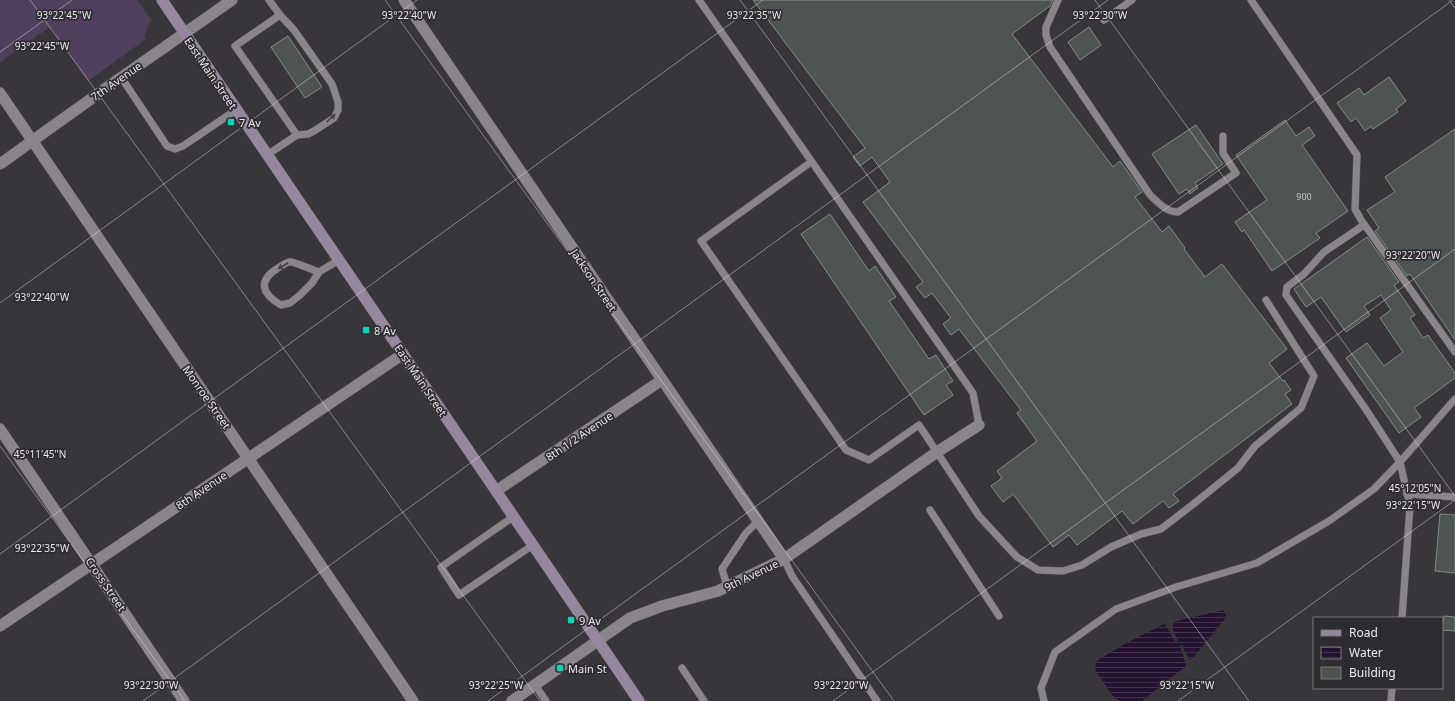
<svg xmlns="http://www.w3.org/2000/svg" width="1455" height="701" viewBox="0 0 1455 701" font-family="'Noto Sans',sans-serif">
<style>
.grass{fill:#51405d}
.water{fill:url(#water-rules)}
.building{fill:#4d5452;stroke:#848d8a}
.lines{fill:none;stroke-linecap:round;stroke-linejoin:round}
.service-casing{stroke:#555257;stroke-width:8}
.minor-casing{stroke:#555257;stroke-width:12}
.tertiary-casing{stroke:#555257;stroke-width:12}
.secondary-casing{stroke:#555257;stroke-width:12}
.service{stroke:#89858b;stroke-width:7}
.minor{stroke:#89858b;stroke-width:11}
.tertiary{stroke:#89858b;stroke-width:11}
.secondary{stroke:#96879f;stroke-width:11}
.oneway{fill:#464248}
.ticks{fill:none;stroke:#eae8ec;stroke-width:1;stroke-opacity:0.45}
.poi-dot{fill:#08d5b5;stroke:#2f2c31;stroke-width:1.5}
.labels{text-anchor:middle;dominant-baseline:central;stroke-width:3.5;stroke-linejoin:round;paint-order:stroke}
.number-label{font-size:9px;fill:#c3c3c6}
.street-label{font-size:11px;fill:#eae8ec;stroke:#2f2c31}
.poi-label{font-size:11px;fill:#eae8ec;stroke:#2f2c31;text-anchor:start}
.ticks-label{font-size:10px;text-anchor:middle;fill:#eae8ec;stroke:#2f2c31;stroke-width:3.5;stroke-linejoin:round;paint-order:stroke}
</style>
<defs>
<pattern id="water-rules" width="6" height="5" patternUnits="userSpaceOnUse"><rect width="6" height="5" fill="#251130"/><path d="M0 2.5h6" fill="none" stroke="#45344e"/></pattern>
</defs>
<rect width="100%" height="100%" fill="#39363b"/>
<path class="grass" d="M 0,0 L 137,0 L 151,20 L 144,36 L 146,39 L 88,81 L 50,27 L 0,62 Z"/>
<path class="water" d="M 1223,610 L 1226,615 L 1224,620 L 1193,658 L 1189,659 L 1182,645 L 1180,646 L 1186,666 L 1142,701 L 1120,701 L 1112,695 L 1097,673 L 1095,668 L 1096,662 C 1117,647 1140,636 1164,624 L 1168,629 L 1175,642 L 1178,641 L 1173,630 L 1173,622 Z"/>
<g class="building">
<path d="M 753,0 L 1053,0 L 1050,6 L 1012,34 L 1113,167 L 1120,161 L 1142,192 L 1135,197 L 1162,232 L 1169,226 L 1185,248 L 1184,249 L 1205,277 L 1222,264 L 1287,349 L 1269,363 L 1283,381 L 1284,380 L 1291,390 L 1285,394 L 1292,404 L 1173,494 L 1179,501 L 1169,508 L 1163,501 L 1133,524 L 1122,511 L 1077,545 L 1069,535 L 1053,547 L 1013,494 L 1003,502 L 991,486 L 1002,478 L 997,471 L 1037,441 L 1017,413 L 1021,410 L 959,329 L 951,335 L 943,324 L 951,318 L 932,293 L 925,298 L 916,287 L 923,282 L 863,202 L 890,182 L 872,157 L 860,166 L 853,157 L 865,148 Z"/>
<path d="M 1089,27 L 1101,45 L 1080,60 L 1068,42 Z"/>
<path d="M 288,36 L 322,87 L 305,98 L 271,47 Z"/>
<path d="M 1389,77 L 1406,101 L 1396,109 L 1398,112 L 1373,129 L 1371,126 L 1365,131 L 1356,118 L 1351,122 L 1337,103 L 1359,88 L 1364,95 Z"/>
<path d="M 1285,120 L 1296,136 L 1309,127 L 1315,136 L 1302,145 L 1348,211 L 1316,233 L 1320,238 L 1272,271 L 1244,230 L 1242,232 L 1235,222 L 1267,200 L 1236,155 Z"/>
<path d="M 1196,125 L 1223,164 L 1195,183 L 1198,188 L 1190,194 L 1187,189 L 1179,194 L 1152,154 Z"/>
<path d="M 1455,129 L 1455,340 L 1410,274 L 1407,276 L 1375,231 L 1379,228 L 1367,210 L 1395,192 L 1385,177 Z"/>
<path d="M 830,214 L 869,271 L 875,266 L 896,297 L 889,301 L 929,359 L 936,355 L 953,381 L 946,385 L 953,395 L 924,415 L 801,234 Z"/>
<path d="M 1367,237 L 1399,282 L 1394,285 L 1415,315 L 1410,318 L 1423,338 L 1428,335 L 1455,373 L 1455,378 L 1414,408 L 1421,417 L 1399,433 L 1346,358 L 1367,343 L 1384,366 L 1403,352 L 1380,318 L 1391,310 L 1381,295 L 1364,306 L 1370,315 L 1346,332 L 1321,297 L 1306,307 L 1294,289 Z"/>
<path d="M 1440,514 L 1455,515 L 1455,573 L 1435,571 Z"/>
<path d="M 1444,616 L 1455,617 L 1455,631 L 1442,630 Z"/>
</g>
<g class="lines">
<g class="service-casing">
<g id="service">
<path d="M 269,0 L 280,15 L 235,46 L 297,135"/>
<path d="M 699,0 L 973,393 L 979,425"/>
<path d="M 1058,0 L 1046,27 L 1046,35 L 1050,47 L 1150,195 C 1159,203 1166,212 1178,212 L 1236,173 L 1223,153 L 1223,136"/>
<path d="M 1251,0 L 1357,155 L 1355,209 L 1364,225 L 1324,252 L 1304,274 L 1287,287 L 1286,295 L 1367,411 L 1400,462 L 1410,506 L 1402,618"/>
<path d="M 1104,20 L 1132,0"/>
<path d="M 121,77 L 167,146 L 175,149 L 183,146 L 236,110"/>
<path d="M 267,155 L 297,135 L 308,134 L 314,131 L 334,118 L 338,110 L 338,102 L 332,84 L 294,30 L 280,15"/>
<path d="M 811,162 L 701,241 L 846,450 L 869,460 L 919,425 L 979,516 L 1017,557 L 1038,570 L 1063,571 L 1082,565 L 1111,547 L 1141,534 L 1161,529 L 1196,502 L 1238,468 L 1255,446 L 1301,408 L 1314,376 L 1266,300"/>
<path d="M 1364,224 L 1455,352"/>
<path d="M 319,272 C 311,270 295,261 289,262 C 286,263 281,266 278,268 C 257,281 262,294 281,305 L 290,303 L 300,295 L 312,283 L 319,272 L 339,260"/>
<path d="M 1407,494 L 1455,497"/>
<path d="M 930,510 L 999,616"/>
<path d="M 513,517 L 441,567 L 459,595 L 533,545"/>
<path d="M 784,559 L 792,576 L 877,701"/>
<path d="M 727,586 L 722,569 L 746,533 L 758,521"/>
<path d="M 682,668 L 704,701"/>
<path d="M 535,685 L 546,701"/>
<path d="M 1044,701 L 1041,688 L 1055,652 L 1116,609 L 1176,587 L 1257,563 L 1329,521 L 1374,489 L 1400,462 L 1455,399"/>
<path d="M 1391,701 L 1392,688"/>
</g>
</g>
<g class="minor-casing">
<g id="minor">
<path d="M 404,0 L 784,559"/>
<path d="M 0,93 L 413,701"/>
<path d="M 0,429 L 184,701"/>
<path d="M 496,491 L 662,380"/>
<path d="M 0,626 L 403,354"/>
<path d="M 512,701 L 630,618 L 662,606 L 718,591 L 784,559 L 937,452 L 979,425"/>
</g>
</g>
<g class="tertiary-casing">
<path id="tertiary" d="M 0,164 L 109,86 L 232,0"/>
</g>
<g class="secondary-casing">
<path id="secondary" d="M 162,0 L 639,701"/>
</g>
<use href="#service" class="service"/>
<use href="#minor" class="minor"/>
<use href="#tertiary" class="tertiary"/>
<use href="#secondary" class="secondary"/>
</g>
<defs><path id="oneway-solid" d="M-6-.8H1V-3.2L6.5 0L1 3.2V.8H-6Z"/></defs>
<g class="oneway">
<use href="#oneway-solid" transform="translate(331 118) rotate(-42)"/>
<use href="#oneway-solid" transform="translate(283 266) rotate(150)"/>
</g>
<path class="ticks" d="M 30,0 L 540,701M 385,0 L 894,701M 740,0 L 1249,701M 1095,0 L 1455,496M 1449,0 L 1455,8M 0,52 L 72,0M 0,303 L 417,0M 0,446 L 185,701M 0,554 L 763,0M 143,701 L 1108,0M 488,701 L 1453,0M 833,701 L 1455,249M 1178,701 L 1455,500"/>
<g class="poi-dot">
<rect x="227" y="118" width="8" height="8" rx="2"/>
<rect x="362" y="326" width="8" height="8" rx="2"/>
<rect x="567" y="616" width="8" height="8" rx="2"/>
<rect x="556" y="664" width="8" height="8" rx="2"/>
</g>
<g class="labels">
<g class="number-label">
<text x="1304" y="196">900</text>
</g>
<g class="street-label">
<text transform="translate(211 73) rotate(56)">East Main Street</text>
<text transform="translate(116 81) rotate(-35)">7th Avenue</text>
<text transform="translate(594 280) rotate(56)">Jackson Street</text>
<text transform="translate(421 380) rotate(56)">East Main Street</text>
<text transform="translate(207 397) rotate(55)">Monroe Street</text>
<text transform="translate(579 436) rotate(-34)">8th 1/2 Avenue</text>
<text transform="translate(201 490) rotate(-34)">8th Avenue</text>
<text transform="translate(751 575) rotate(-26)">9th Avenue</text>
<text transform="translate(106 584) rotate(56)">Cross Street</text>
</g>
<g class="poi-label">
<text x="239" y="122">7 Av</text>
<text x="374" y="330">8 Av</text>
<text x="579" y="620">9 Av</text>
<text x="568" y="668">Main St</text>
</g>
</g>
<g class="ticks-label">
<text x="1100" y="19">93°22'30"W</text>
<text x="64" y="19">93°22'45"W</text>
<text x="754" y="19">93°22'35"W</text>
<text x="409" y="19">93°22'40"W</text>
<text x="42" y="50">93°22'45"W</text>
<text x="1413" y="259">93°22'20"W</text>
<text x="42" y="301">93°22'40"W</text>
<text x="40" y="458">45°11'45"N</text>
<text x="1415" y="492">45°12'05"N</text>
<text x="1413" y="509">93°22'15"W</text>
<text x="42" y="552">93°22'35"W</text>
<text x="151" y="689">93°22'30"W</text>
<text x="496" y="689">93°22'25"W</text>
<text x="841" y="689">93°22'20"W</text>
<text x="1187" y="689">93°22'15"W</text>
</g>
<rect x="1313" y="617" width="130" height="72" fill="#2f2c31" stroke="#7a777c"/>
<rect x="1321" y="630" width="20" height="6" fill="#96879f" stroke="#7a777c"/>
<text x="1349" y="637" font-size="12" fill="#eae8ec">Road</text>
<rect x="1321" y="647" width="20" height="12" fill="url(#water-rules)" stroke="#7a777c"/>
<text x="1349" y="657" font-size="12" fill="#eae8ec">Water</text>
<rect x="1321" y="667" width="20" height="12" fill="#4d5452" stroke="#7a777c"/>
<text x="1349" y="677" font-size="12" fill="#eae8ec">Building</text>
</svg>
